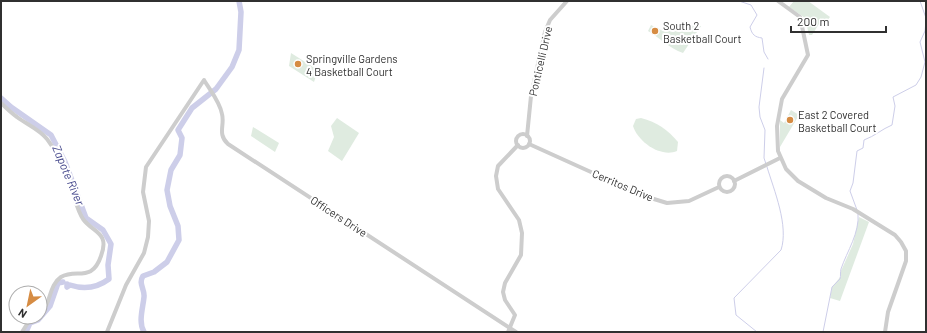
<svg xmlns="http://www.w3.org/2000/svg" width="927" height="333" viewBox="0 0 927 333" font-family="Barlow,sans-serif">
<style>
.green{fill:#dfebe0}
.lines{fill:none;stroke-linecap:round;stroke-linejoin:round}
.stream{stroke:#cdcee9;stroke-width:1}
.river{stroke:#cdcee9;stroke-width:5.5}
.tertiary{stroke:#cdcdcd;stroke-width:4}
.poi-dot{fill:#d68c43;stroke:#fff;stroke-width:1.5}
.labels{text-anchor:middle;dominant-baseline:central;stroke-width:4;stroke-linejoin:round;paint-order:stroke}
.poi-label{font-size:11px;fill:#303030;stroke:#fff;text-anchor:start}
.street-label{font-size:11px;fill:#303030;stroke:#fff}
.water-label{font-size:12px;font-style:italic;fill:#44478b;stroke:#fff}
</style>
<rect width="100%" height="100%" fill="#fff"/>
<g class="green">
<path d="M 794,1 L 808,1 L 830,17 L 826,22 L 819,24 L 812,35 L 809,35 L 805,18 L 789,7 Z"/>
<path d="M 651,25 L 663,31 L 688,25 L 701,26 L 683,53 C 669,48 660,38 648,31 Z"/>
<path d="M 291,53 L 318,70 L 314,82 L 289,66 Z"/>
<path d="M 791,110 L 799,115 L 780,147 L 780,120 L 784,123 Z"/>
<path d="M 337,118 L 359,133 L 342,161 L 328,151 L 334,137 L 331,126 Z"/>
<path d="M 641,118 C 657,122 668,130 678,142 L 677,151 C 661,158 638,142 633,126 L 636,119 Z"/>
<path d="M 253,127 L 279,143 L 275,152 L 251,136 Z"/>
<path d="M 859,217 L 869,222 L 840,301 L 830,298 L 832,287 L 841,276 L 841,271 L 853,244 Z"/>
</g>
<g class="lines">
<g class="stream">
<path d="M 739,1 L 751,5 L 757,15 L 750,27 C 752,35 755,37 762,38 L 764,52 L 768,59"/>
<path d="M 920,1 L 926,18"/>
<path d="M 764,68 L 759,107 L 760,117 L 765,130 L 764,158 L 766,164"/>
<path d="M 857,210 L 850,191 L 853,183 L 857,151 L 863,148 L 864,140 C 875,136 882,129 892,125 L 895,106 L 893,97 L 916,85 L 921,77 L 925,62 L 920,42 L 925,31 L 926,21"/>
<path d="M 757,332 L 736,315 L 734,298 L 781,250 C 789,226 774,190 767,167"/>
<path d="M 823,332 L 832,287 L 840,279 C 841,275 840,273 841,269 C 847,251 860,233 858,213"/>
</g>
<g class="river">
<path d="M 1,98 L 11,107 L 51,135 L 65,162 L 86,218 L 103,230 L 111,244 L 108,265 L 109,279 C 97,288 85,290 70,285 L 67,287 L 67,284"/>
<path d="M 26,332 L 30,323 L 38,320 L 50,306 L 58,283 L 63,282"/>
<path d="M 144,332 C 138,322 143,308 144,297 C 145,289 138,284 143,276 L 154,272 L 167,262 L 179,240 L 178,226 L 170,206 L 167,190 L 171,170 L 180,155 L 182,138 L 178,130 L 192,108 L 216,89 L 232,67 L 239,50 L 241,12 L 239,1"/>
</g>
<g class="tertiary">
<path d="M 778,1 L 800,17 L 808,55 L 782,99 L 777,126 L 778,151 L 786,169 L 798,181 L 826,198 L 853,209 L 895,235 L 901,242 L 906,251 L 906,261 L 888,312 L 885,332"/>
<path d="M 1,103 C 6,108 11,113 17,117 C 26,124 39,129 47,139 C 58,153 66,171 71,188 C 75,198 77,210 83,219 C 93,233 110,232 101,256 C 92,283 76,268 61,277 C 48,286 52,303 40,313"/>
<circle cx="523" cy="141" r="7"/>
<path d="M 527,136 L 531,96 L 545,32 L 550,20 L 567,1"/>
<path d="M 529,144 L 644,196 L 667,203 L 689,201 L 719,187"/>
<circle cx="727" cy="184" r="8"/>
<path d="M 734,181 L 780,158"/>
<path d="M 22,332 L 29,321 L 34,317"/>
<path d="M 107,332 L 126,285 L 144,253 L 148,237 L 149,221 L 143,192 L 146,167 L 204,80 C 210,90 220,102 222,114 C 225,125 217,134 228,144 L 516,332"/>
<path d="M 508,332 L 515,315 L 505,300 L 503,292 L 505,283 L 521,255 L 522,233 L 519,220 L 498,189 L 496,176 L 498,166 L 518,145"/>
</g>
</g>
<g class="poi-dot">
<circle cx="655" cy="31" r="4"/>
<circle cx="298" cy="64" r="4"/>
<circle cx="790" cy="120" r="4"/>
</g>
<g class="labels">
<g class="poi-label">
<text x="663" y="25">South 2<tspan x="663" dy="13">Basketball Court</tspan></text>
<text x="306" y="58">Springville Gardens<tspan x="306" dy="13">4 Basketball Court</tspan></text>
<text x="798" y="114">East 2 Covered<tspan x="798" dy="13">Basketball Court</tspan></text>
</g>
<g class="street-label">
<text transform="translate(540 61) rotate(-77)">Ponticelli Drive</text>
<text transform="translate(623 185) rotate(23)">Cerritos Drive</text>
<text transform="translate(339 216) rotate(33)">Officers Drive</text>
</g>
<g class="water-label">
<text transform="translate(69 175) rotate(67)">Zapote River</text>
</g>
</g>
<rect width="927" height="333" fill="none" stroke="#303030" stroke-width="4"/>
<g transform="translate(28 305) rotate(213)"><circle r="19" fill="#ffffff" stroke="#acacac"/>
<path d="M0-3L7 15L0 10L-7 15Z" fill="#d68c43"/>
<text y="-6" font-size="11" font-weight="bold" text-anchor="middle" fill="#303030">N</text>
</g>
<path d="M791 26v6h95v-6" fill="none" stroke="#303030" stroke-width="2"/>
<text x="797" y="26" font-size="12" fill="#303030" stroke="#ffffff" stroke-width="3" paint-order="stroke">200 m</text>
</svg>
